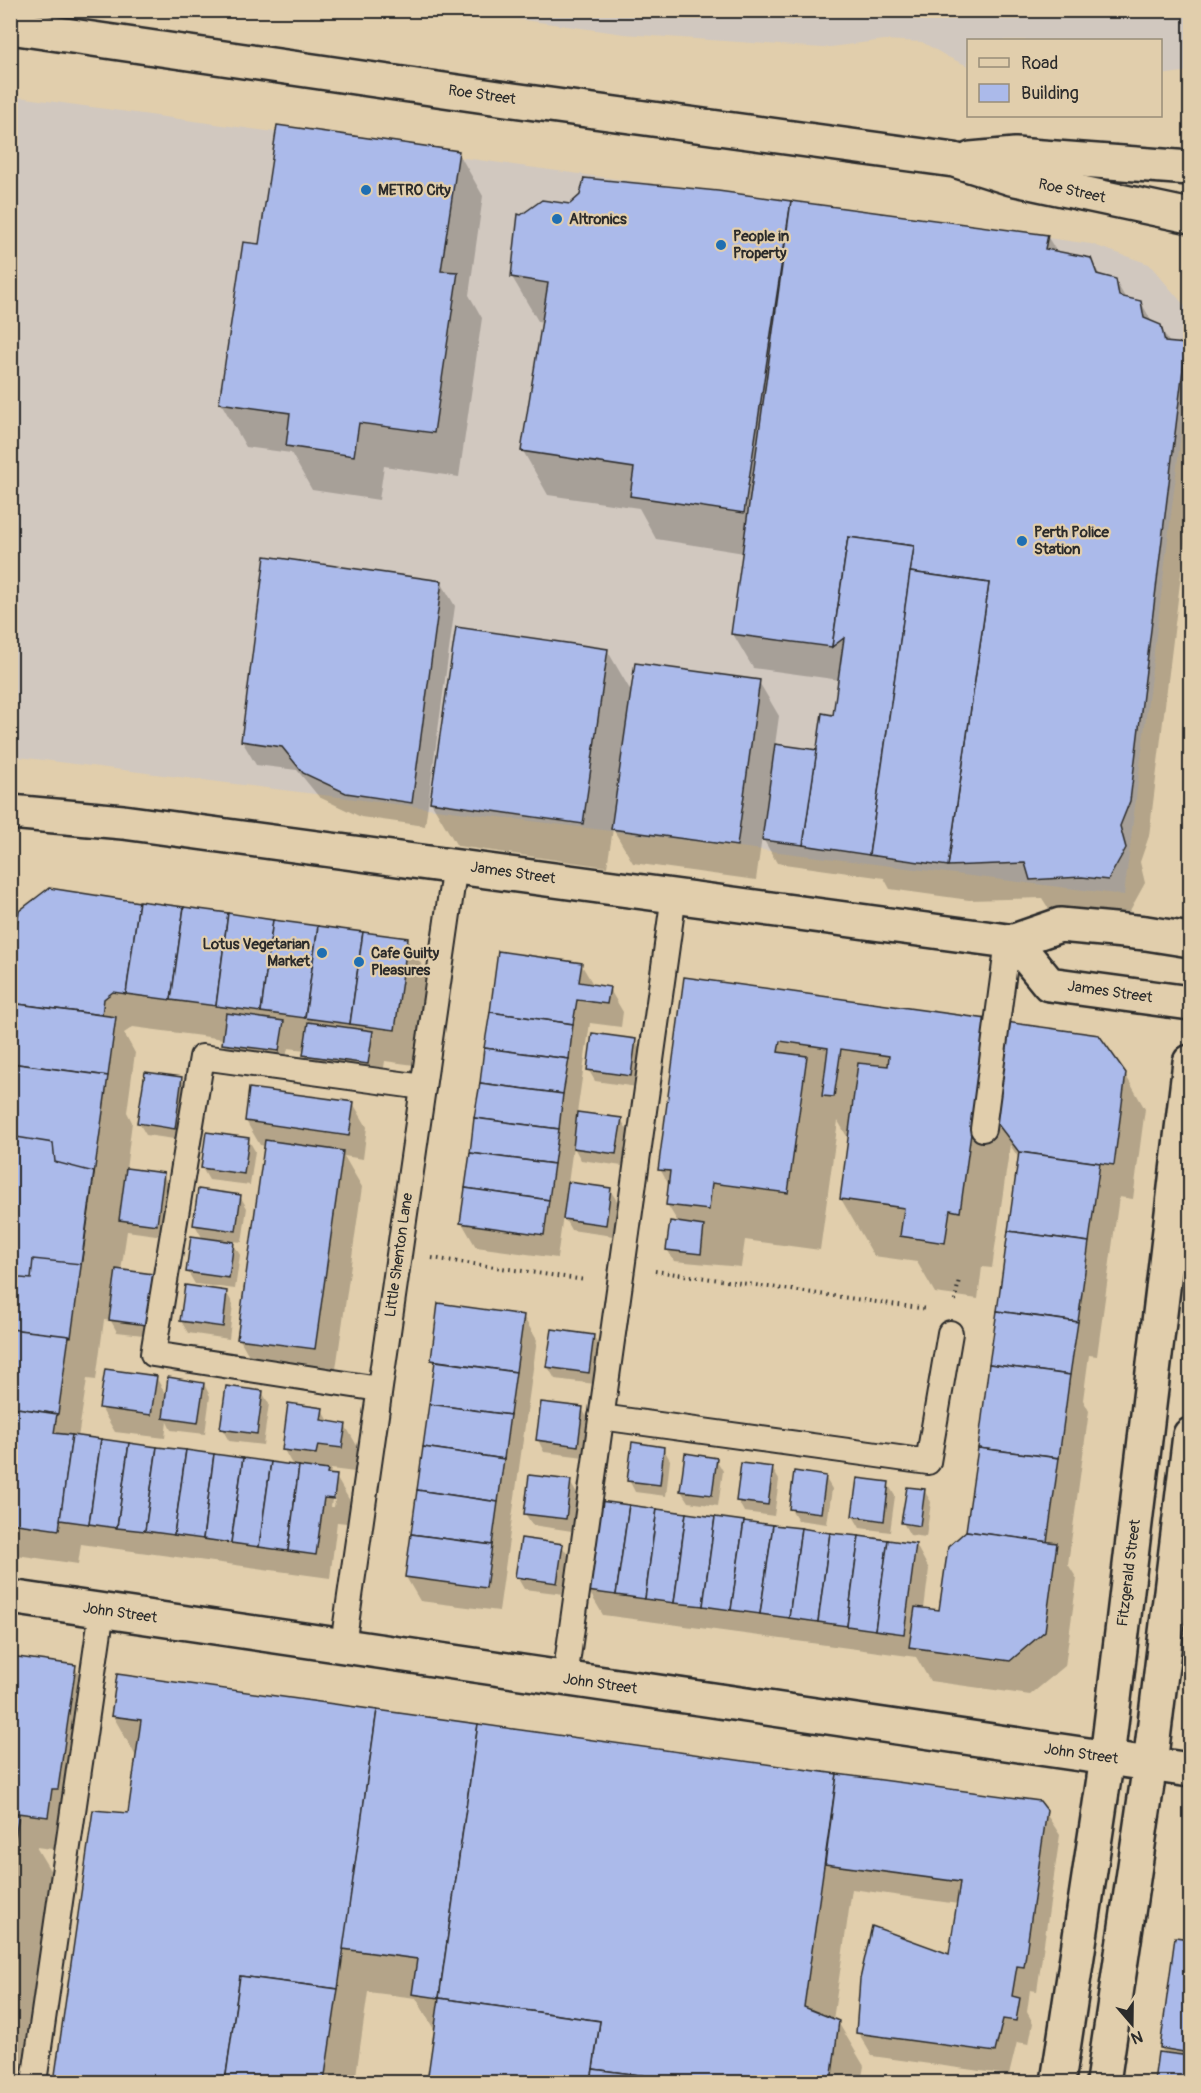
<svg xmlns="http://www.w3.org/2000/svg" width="1201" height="2093" viewBox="0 0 1201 2093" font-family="Pangolin,sans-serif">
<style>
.built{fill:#d1c8bf}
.shadow{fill:#0003;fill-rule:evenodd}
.building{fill:#abbaea;stroke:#2b2b2b;stroke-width:1.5}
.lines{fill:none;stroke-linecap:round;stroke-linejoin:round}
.service-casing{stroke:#2b2b2b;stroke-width:28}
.minor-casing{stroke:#2b2b2b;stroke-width:38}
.tertiary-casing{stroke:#2b2b2b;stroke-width:38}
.secondary-casing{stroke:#2b2b2b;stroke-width:38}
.primary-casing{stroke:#2b2b2b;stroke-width:38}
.path{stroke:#2b2b2b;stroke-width:4;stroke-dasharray:1.5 4.5;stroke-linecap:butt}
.service{stroke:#e1ceac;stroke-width:24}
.minor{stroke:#e1ceac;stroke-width:33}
.tertiary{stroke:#e1ceac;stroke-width:33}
.secondary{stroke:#e1ceac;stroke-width:33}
.primary{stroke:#e1ceac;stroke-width:33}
.poi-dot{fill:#1f6fb2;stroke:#e1ceac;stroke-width:2}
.labels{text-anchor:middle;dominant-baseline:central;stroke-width:4.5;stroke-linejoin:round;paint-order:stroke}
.street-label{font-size:15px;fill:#2b2b2b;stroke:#e1ceac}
.poi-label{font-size:15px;font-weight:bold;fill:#2b2b2b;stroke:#e1ceac;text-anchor:start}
</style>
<rect width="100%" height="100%" fill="#e1ceac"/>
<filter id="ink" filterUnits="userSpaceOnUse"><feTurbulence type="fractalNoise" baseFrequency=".0167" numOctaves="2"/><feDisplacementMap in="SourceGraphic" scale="12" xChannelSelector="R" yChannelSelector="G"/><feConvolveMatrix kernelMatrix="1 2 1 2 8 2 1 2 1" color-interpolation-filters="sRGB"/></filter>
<g filter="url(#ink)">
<g class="built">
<path d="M 461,11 L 1190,11 L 1190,71 L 1161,75 L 1160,40 L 968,40 L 968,66 L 948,57 L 922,42 L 884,40 L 823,48 L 624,34 Z"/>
<path d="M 11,96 L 1091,244 L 1149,264 L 1190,312 L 1190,361 L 1124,895 L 11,756 Z"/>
</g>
<g class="shadow">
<path d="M 458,152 L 483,196 L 469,295 L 482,318 L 459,477 L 384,466 L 379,500 L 312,490 L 291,453 L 246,447 L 221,403 L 260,246 Z"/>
<path d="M 718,192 L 1047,236 L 1057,252 L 1091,259 L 1100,276 L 1115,280 L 1126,299 L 1141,302 L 1153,324 L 1160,326 L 1170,344 L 1185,345 L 1190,354 L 1190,501 L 1149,836 L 1140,862 L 1145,883 L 1128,914 L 1103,911 L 1052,914 L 1042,898 L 969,900 L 890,889 L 884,878 L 777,863 L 762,837 L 756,880 L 633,863 L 613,829 L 607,867 L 457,846 L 431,802 L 607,650 L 632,693 L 759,682 L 779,716 L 775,745 L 818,752 L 834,717 L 840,680 L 753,668 L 733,634 L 744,553 L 656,539 L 639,508 L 548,495 L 523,451 L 543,322 L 538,321 L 512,277 L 570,206 Z"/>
<path d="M 441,582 L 455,606 L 425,826 L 361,817 L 319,797 L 297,770 L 256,765 L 242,741 Z"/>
<path d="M 407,940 L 427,974 L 414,1065 L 385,1061 L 381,1087 L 319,1079 L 305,1055 L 306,1050 L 288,1048 L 285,1062 L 230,1055 L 223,1044 L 224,1039 L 133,1027 L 124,1033 L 135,1053 L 127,1112 L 132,1122 L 126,1170 L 163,1175 L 170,1187 L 163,1236 L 127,1231 L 121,1271 L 152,1275 L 159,1287 L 152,1336 L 117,1332 L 111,1321 L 104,1320 L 96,1380 L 87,1379 L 78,1438 L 293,1466 L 284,1450 L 322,1409 L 330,1423 L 345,1425 L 359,1449 L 355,1472 L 331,1469 L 330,1476 L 336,1477 L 350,1501 L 347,1523 L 337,1522 L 330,1578 L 81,1544 L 78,1564 L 10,1554 L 10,980 ZM 333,1492 L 336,1492 L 334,1507 L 331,1507 Z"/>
<path d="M 581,964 L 594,986 L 609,988 L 623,1012 L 621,1027 L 590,1023 L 577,1113 L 621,1119 L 628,1131 L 622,1166 L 581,1160 L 573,1146 L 568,1184 L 610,1190 L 617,1201 L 613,1236 L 571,1230 L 563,1216 L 557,1258 L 476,1247 L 462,1223 ZM 570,997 L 591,1000 L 591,1003 L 569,1000 Z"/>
<path d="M 686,979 L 1125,1074 L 1145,1109 L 1133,1199 L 1119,1197 L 1097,1356 L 1089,1355 L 1083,1400 L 1089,1411 L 1068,1564 L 1077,1579 L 1065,1666 L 1030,1695 L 930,1681 L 916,1657 L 603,1615 L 589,1591 L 916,1545 L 929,1569 L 924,1609 L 941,1611 L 968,1532 L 1020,1160 L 1010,1145 L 992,1268 L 982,1267 L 978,1299 L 935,1293 L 917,1262 L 874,1256 L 841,1199 L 849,1140 L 838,1121 L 820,1250 L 745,1240 L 741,1267 L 674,1261 L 667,1249 L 679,1224 L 667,1204 L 670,1187 L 660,1169 Z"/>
<path d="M 635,1040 L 642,1052 L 637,1087 L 595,1081 L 588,1069 Z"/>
<path d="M 181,1079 L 188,1091 L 181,1140 L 146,1135 L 139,1123 Z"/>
<path d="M 353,1103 L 367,1127 L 363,1159 L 344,1156 L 362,1187 L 334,1383 L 259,1373 L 239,1338 L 266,1146 L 260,1145 L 246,1121 Z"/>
<path d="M 248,1139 L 255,1151 L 250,1185 L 209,1180 L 202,1168 Z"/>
<path d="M 240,1196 L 247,1208 L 242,1242 L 232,1241 L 240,1255 L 235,1289 L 195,1284 L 188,1272 L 203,1239 L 195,1225 Z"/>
<path d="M 226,1292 L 233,1304 L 229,1339 L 188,1333 L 181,1321 Z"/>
<path d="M 523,1316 L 537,1340 L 499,1611 L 420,1601 L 406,1577 L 436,1367 L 432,1360 Z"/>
<path d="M 593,1336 L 600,1348 L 595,1384 L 555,1379 L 548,1367 Z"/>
<path d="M 156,1377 L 167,1397 L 204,1384 L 210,1396 L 205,1434 L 171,1430 L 167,1422 L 165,1438 L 115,1432 L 101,1408 Z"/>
<path d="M 262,1392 L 269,1404 L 263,1445 L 229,1441 L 222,1429 Z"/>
<path d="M 582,1409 L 589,1420 L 584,1457 L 544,1452 L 538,1440 Z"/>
<path d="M 663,1448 L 670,1460 L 666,1496 L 635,1492 L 629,1480 Z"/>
<path d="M 716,1459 L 723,1471 L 718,1506 L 688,1502 L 681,1491 Z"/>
<path d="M 772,1468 L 779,1480 L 774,1516 L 744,1512 L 738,1501 Z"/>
<path d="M 825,1477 L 832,1489 L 827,1524 L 798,1520 L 791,1509 Z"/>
<path d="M 570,1482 L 577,1494 L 572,1531 L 532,1525 L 525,1513 Z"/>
<path d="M 888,1484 L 895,1496 L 890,1532 L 860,1528 L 853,1516 Z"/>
<path d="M 924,1490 L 931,1502 L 926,1537 L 910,1535 L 903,1523 Z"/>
<path d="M 562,1546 L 569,1557 L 564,1594 L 524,1589 L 517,1577 Z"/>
<path d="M 10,1658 L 75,1667 L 95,1701 L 68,1851 L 36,1847 L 51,1872 L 28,2030 L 35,2041 L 29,2082 L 10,2082 Z"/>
<path d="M 119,1676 L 1039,1803 L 1060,1835 L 1037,1991 L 1030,1990 L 1027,2012 L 1033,2023 L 1029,2044 L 1017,2042 L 1009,2075 L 872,2056 L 858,2032 L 951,1956 L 958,1904 L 852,1889 L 833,2020 L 838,2022 L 864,2066 L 861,2082 L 429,2082 L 436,2033 L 416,1998 L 368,1992 L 355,2082 L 56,2082 L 94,1812 L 129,1815 L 137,1758 L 113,1716 Z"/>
<path d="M 1176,1938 L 1190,1941 L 1190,2082 L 1156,2082 L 1160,2054 L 1165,2054 L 1161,2048 Z"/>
</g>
<g class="building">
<path d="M 277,125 L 459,151 L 441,271 L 458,272 L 434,433 L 359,423 L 354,456 L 286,446 L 290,413 L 219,403 L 243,242 L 259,244 Z"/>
<path d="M 584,178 L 718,191 L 791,201 L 744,513 L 630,496 L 634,468 L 521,451 L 548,283 L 511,277 L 518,214 L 521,215 L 542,200 L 570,204 L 580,195 Z"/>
<path d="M 791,201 L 1048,235 L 1045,249 L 1091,258 L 1097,274 L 1116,279 L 1119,296 L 1141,301 L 1144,318 L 1161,325 L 1165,342 L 1186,344 L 1130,801 L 1120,826 L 1126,848 L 1108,880 L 1082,877 L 1030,880 L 1025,863 L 948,866 L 989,583 L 910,572 L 914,546 L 848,537 L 832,647 L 731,634 Z"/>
<path d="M 848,537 L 914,546 L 869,855 L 803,845 L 822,713 L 833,715 L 844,638 L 832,647 Z"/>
<path d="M 265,556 L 442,581 L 412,803 L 346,793 L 303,773 L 282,747 L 241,741 Z"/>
<path d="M 910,572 L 989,583 L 948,866 L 869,855 Z"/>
<path d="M 456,627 L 608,649 L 583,824 L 430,802 Z"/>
<path d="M 635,663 L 760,680 L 737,846 L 611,829 Z"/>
<path d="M 775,744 L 817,750 L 803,845 L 762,840 Z"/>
<path d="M 49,888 L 139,902 L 126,994 L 113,992 L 104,999 L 102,1015 L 10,1003 L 10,968 L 19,911 Z"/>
<path d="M 139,901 L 184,907 L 171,1000 L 126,994 Z"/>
<path d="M 184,907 L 228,913 L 216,1006 L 171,1000 Z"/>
<path d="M 228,913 L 273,920 L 261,1012 L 216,1006 Z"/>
<path d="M 273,920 L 318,926 L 305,1018 L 261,1012 Z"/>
<path d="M 318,926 L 363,932 L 350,1024 L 305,1018 Z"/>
<path d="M 363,932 L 408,938 L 395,1030 L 350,1024 Z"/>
<path d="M 498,951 L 582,963 L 579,982 L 610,987 L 607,1004 L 577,1000 L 573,1024 L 490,1012 Z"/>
<path d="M 684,977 L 987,1019 L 960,1212 L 950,1210 L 945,1243 L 900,1236 L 904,1208 L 840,1199 L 858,1063 L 888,1066 L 889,1056 L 841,1049 L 834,1097 L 822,1096 L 828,1048 L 780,1041 L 778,1052 L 807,1056 L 788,1193 L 712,1183 L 709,1210 L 666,1205 L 670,1171 L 658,1170 Z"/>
<path d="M 10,1003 L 116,1017 L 108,1076 L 10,1063 Z"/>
<path d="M 490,1012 L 573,1024 L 569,1059 L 484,1048 Z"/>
<path d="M 226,1013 L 284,1021 L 279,1051 L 222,1044 Z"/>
<path d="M 308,1022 L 373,1031 L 368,1064 L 303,1055 Z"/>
<path d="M 1006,1022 L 1099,1035 L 1126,1073 L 1114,1165 L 1019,1152 L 993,1118 Z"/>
<path d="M 592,1033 L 636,1039 L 631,1076 L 587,1070 Z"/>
<path d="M 484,1048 L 569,1059 L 563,1094 L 480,1083 Z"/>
<path d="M 10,1063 L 108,1076 L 71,1337 L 10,1329 Z"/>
<path d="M 145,1072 L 182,1077 L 175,1129 L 137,1123 Z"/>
<path d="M 480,1083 L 563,1094 L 559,1129 L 474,1118 Z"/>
<path d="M 249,1088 L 354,1102 L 349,1136 L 245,1121 Z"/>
<path d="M 577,1112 L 622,1118 L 616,1154 L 573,1148 Z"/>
<path d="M 474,1118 L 559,1129 L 554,1164 L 470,1153 Z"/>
<path d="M 206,1132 L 249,1138 L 244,1174 L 201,1168 Z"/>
<path d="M 10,1136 L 53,1143 L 55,1162 L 94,1172 L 81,1264 L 33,1259 L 31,1279 L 10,1277 Z"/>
<path d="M 265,1140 L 343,1151 L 315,1349 L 237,1339 Z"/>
<path d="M 1019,1152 L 1100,1163 L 1089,1242 L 1008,1231 Z"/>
<path d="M 470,1153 L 554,1164 L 549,1200 L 465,1188 Z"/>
<path d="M 126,1168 L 164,1173 L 157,1225 L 119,1220 Z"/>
<path d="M 568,1182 L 611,1188 L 606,1225 L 563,1219 Z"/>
<path d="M 465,1188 L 549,1200 L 544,1235 L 460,1223 Z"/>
<path d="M 198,1189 L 241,1195 L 236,1231 L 193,1225 Z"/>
<path d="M 670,1221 L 704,1226 L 701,1254 L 666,1250 Z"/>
<path d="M 1008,1231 L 1089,1242 L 1078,1322 L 997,1311 Z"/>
<path d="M 191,1236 L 234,1242 L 229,1278 L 186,1272 Z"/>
<path d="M 116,1269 L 153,1274 L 146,1325 L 109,1320 Z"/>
<path d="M 185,1285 L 227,1291 L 223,1327 L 180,1321 Z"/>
<path d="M 438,1303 L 524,1315 L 516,1372 L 431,1360 Z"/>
<path d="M 997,1311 L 1078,1322 L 1070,1375 L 989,1364 Z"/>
<path d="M 10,1329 L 69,1336 L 58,1414 L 10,1407 Z"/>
<path d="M 552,1329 L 594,1335 L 589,1373 L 546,1367 Z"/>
<path d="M 435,1361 L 516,1372 L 510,1415 L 429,1404 Z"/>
<path d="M 989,1364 L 1070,1375 L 1059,1458 L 978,1448 Z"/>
<path d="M 105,1369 L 157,1376 L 151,1415 L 99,1408 Z"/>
<path d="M 168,1377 L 204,1383 L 198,1423 L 163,1418 Z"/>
<path d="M 226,1386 L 263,1391 L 257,1434 L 220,1429 Z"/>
<path d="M 541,1402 L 583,1407 L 578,1446 L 536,1440 Z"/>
<path d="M 288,1403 L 323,1408 L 321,1420 L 346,1424 L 342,1448 L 318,1445 L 316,1454 L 282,1450 Z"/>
<path d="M 429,1404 L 510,1415 L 504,1459 L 423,1447 Z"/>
<path d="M 10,1407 L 57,1414 L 54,1433 L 72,1435 L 59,1530 L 10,1523 Z"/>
<path d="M 72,1435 L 101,1439 L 89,1524 L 60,1520 Z"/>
<path d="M 101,1439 L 129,1443 L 117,1528 L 89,1524 Z"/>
<path d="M 632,1442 L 664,1447 L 660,1485 L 627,1481 Z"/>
<path d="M 129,1443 L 157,1447 L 145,1531 L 117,1528 Z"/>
<path d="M 157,1447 L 186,1450 L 174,1535 L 145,1531 Z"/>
<path d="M 423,1447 L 504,1459 L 498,1502 L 417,1490 Z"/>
<path d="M 978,1448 L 1059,1458 L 1047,1542 L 966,1531 Z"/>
<path d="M 186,1450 L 214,1454 L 203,1539 L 174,1535 Z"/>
<path d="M 685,1453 L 717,1458 L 712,1495 L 680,1491 Z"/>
<path d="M 214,1454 L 243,1458 L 231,1543 L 203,1539 Z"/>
<path d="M 243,1458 L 271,1462 L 259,1547 L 231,1543 Z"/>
<path d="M 271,1462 L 299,1466 L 288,1551 L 259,1547 Z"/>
<path d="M 741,1463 L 773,1467 L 768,1505 L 736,1501 Z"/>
<path d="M 299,1466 L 328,1470 L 327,1474 L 337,1475 L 334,1499 L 324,1498 L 316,1555 L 288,1551 Z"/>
<path d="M 794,1471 L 826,1476 L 821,1513 L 789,1509 Z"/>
<path d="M 529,1475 L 571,1480 L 566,1519 L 524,1514 Z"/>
<path d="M 857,1478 L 889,1482 L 884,1521 L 852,1516 Z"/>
<path d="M 907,1487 L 925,1489 L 920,1526 L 901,1523 Z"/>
<path d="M 417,1490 L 498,1502 L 492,1545 L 411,1534 Z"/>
<path d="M 600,1501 L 629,1505 L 616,1595 L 587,1591 Z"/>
<path d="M 629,1505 L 657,1509 L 645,1599 L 616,1595 Z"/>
<path d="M 657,1509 L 686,1513 L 674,1603 L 645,1599 Z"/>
<path d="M 686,1513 L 715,1517 L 703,1606 L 674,1603 Z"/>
<path d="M 715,1517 L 744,1521 L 731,1610 L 703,1606 Z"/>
<path d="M 744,1521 L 773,1525 L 760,1614 L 731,1610 Z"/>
<path d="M 773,1525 L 801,1528 L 789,1618 L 760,1614 Z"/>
<path d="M 801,1528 L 830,1533 L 818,1622 L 789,1618 Z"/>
<path d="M 966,1531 L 1057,1543 L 1045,1631 L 1010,1661 L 909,1647 L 915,1607 L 939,1610 L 948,1547 Z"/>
<path d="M 830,1533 L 859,1536 L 847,1626 L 818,1622 Z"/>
<path d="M 411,1534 L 492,1545 L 486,1588 L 405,1577 Z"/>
<path d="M 859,1536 L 888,1540 L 875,1630 L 847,1626 Z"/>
<path d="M 521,1538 L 563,1544 L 557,1583 L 515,1577 Z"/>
<path d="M 888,1540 L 916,1544 L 904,1634 L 875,1630 Z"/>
<path d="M 10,1656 L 76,1665 L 58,1789 L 52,1789 L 48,1817 L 10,1812 Z"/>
<path d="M 117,1674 L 377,1710 L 338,1989 L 240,1976 L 225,2082 L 54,2082 L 93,1810 L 128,1813 L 141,1720 L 111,1716 Z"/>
<path d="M 377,1710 L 478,1724 L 439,1998 L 412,1994 L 417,1959 L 343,1949 Z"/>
<path d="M 478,1724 L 837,1774 L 804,2007 L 839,2021 L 831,2082 L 694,2082 L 593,2069 L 600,2021 L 439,1998 Z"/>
<path d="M 837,1774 L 1040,1801 L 1047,1810 L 1024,1967 L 1017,1966 L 1012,1996 L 1020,1998 L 1016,2021 L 1003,2019 L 995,2052 L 856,2033 L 860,1979 L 872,1926 L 949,1954 L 960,1882 L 825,1864 Z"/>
<path d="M 10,1812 L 19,1814 L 10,1869 Z"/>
<path d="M 1175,1937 L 1190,1939 L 1190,2053 L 1160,2048 Z"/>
<path d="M 240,1976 L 338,1989 L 324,2082 L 225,2082 Z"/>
<path d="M 439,1998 L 600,2021 L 591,2082 L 427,2082 Z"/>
<path d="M 1158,2052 L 1190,2056 L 1190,2082 L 1154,2082 Z"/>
<path d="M 593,2069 L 694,2082 L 591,2082 Z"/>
</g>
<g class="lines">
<g class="service-casing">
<g id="service">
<path d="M 983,1129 L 1008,941"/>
<path d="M 379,1389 L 153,1354 L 202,1057 L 423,1087"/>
<path d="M 601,1417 L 928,1462 L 950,1333"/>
<path d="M 343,1645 L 455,865"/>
<path d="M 565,1678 L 674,895"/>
<path d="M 34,2082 L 102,1610"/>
</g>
</g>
<g class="minor-casing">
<path id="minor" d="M 10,1597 L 1190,1770"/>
</g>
<g class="tertiary-casing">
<g id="tertiary">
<path d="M 10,812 L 123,822 L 1008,941 L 1014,941 L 1060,925 L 1146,933 L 1190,940"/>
<path d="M 1014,941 L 1049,984 L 1190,1003"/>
</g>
</g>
<g class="secondary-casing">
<g id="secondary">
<path d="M 10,27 L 513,100 L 954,160 L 1011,178 L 1190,216"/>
<path d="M 971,159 L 1015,155 L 1190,168"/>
</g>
</g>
<g class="primary-casing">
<g id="primary">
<path d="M 1058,2082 L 1107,1758 L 1190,1062"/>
<path d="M 1103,2082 L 1150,1764 L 1190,1435"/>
</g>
</g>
<g class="path">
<path d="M 432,1258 L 585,1280"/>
<path d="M 655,1271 L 927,1309"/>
<path d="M 955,1301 L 959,1279"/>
</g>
<use href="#service" class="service"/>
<use href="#minor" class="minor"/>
<use href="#tertiary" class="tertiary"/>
<use href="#secondary" class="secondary"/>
<use href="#primary" class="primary"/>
</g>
</g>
<g class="poi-dot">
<circle cx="366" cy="190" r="6"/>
<circle cx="557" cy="219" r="6"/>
<circle cx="721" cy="245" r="6"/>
<circle cx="1022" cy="541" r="6"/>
<circle cx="322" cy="953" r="6"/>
<circle cx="359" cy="962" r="6"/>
</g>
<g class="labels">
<g class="street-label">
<text transform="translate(482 95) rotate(8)">Roe Street</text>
<text transform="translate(1072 191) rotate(12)">Roe Street</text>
<text transform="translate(513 873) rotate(8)">James Street</text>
<text transform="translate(1110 992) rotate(8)">James Street</text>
<text transform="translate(399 1255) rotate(-82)">Little Shenton Lane</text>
<text transform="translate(1129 1573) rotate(-83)">Fitzgerald Street</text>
<text transform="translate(120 1613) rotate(8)">John Street</text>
<text transform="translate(600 1684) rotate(8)">John Street</text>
<text transform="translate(1081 1754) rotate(8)">John Street</text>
</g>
<g class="poi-label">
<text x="378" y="190">METRO City</text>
<text x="569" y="219">Altronics</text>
<text x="733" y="236">People in<tspan x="733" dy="17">Property</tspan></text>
<text x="1034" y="532">Perth Police<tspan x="1034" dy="17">Station</tspan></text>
<text x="310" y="944" text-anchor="end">Lotus Vegetarian<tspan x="310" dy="17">Market</tspan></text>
<text x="371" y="953">Cafe Guilty<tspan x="371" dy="17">Pleasures</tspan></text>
</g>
</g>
<rect width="1201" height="2093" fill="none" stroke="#e1ceac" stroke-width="36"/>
<rect x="18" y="18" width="1165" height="2057" fill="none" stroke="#2b2b2b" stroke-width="2" filter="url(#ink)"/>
<rect x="967" y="39" width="195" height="78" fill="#e1ceac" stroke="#988d78" stroke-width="1.5"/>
<rect x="979" y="58" width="30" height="9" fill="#e1ceac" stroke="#988d78" stroke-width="1.5"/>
<text x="1021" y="69" font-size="18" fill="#2b2b2b">Road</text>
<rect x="979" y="84" width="30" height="18" fill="#abbaea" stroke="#988d78" stroke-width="1.5"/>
<text x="1021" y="99" font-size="18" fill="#2b2b2b">Building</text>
<g transform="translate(1132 2024) rotate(160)" stroke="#e1ceac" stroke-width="4.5" paint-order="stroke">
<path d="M0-4.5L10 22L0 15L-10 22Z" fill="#2b2b2b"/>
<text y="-9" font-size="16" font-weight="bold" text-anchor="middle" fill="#2b2b2b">N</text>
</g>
</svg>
